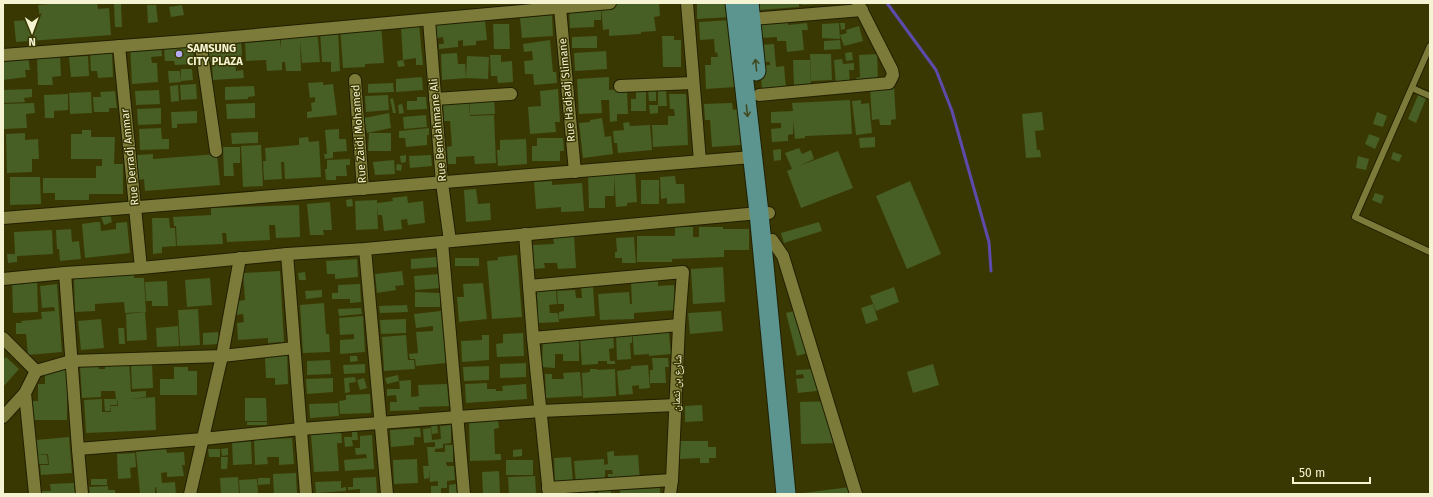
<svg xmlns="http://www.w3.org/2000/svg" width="1433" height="497" viewBox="0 0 1433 497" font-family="'Fira Sans','Noto Naskh Arabic',sans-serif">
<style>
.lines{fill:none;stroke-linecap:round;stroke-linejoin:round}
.stream{stroke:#5d4bac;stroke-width:3}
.building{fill:#475e24}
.lane-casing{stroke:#201f00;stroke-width:8}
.street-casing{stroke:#201f00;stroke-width:14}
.primary-casing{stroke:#201f00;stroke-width:21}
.lane{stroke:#7d7b3a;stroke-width:6}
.street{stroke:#7d7b3a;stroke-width:12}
.primary{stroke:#5c9490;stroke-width:19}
.oneway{stroke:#414a1e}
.poi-dot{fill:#b3acf9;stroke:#3a3802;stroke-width:1.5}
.labels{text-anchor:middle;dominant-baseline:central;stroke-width:3;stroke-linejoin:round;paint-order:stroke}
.poi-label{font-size:11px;font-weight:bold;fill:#f4f4d3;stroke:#3a3802;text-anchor:start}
.street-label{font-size:11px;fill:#f4f4d3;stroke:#3a3802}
</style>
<rect width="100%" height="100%" fill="#3a3802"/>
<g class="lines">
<path class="stream" d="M 887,3 L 936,70 L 952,111 L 989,242 L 991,271"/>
</g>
<g class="building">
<path d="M 60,3 L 97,3 L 98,9 L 109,8 L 111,35 L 16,42 L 14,21 L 40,19 L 38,5 Z"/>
<path d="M 121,3 L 122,27 L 115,27 L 114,4 Z"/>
<path d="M 625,3 L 659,3 L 660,16 L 654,17 L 656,31 L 641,32 L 641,34 L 609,36 L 609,29 L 603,30 L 601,5 Z"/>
<path d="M 697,3 L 730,3 L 731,17 L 697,19 Z"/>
<path d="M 759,3 L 799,3 L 799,7 L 760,10 Z"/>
<path d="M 802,3 L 819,3 L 819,4 L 802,5 Z"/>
<path d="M 147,5 L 156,5 L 158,22 L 148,23 Z"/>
<path d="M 182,5 L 184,15 L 171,17 L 169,7 Z"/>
<path d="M 601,6 L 601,20 L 594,20 L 594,27 L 570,28 L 569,8 Z"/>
<path d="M 484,11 L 487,40 L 476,41 L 476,45 L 463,46 L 463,40 L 458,41 L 458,47 L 439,49 L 439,44 L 444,44 L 443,37 L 437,38 L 435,16 Z"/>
<path d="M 552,15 L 553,36 L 522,38 L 520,18 Z"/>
<path d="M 730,20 L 736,87 L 706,89 L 705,65 L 711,65 L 711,57 L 718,57 L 717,52 L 715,53 L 714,39 L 700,40 L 699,22 Z"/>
<path d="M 788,22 L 788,25 L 807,23 L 808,30 L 802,30 L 804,50 L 787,52 L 786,41 L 777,41 L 777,37 L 762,38 L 760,24 Z"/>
<path d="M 839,23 L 840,39 L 822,38 L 822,24 Z"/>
<path d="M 840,23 L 845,23 L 845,29 L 841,30 Z"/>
<path d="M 381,24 L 384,63 L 365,64 L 365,67 L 343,68 L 340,27 Z"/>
<path d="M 419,24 L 423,65 L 416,65 L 416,58 L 403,60 L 401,26 Z"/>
<path d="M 493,24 L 509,24 L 510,49 L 494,49 Z"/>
<path d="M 859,26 L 863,41 L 844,46 L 840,35 L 847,33 L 846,30 Z"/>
<path d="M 317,29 L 320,62 L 302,63 L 300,40 L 301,71 L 286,71 L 285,62 L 282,62 L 282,70 L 267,71 L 266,60 L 246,61 L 245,43 L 280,40 L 281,49 L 281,37 Z"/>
<path d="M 338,30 L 340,71 L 331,72 L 331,62 L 322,62 L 320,31 Z"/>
<path d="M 597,36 L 597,48 L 572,48 L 572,37 Z"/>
<path d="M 662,36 L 674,36 L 674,40 L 681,40 L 681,67 L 663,67 Z"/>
<path d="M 241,39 L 242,56 L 226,58 L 227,63 L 235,62 L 236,71 L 243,70 L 244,78 L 213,80 L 212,62 L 209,62 L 208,41 Z"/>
<path d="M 550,40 L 553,72 L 556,72 L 557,83 L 534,85 L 533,74 L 525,74 L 524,61 L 533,60 L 532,51 L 524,52 L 523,44 Z"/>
<path d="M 840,40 L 841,49 L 824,50 L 824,41 Z"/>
<path d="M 774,44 L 776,67 L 784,66 L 786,88 L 762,90 L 760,66 L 770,65 L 770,62 L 761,62 L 759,45 Z"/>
<path d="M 130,45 L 161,45 L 162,56 L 151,57 L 152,63 L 157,63 L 158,82 L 132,84 Z"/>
<path d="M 193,46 L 194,64 L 175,65 L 174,61 L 165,61 L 164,48 Z"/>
<path d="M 606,51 L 607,69 L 575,71 L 574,53 Z"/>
<path d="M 112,52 L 113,77 L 98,78 L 97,71 L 91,71 L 90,53 Z"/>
<path d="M 852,52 L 853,60 L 846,61 L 845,53 Z"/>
<path d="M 457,53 L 458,64 L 465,64 L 466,77 L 467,56 L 489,57 L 488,79 L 466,78 L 442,80 L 441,54 Z"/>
<path d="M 810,54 L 831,54 L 832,80 L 811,81 Z"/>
<path d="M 877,54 L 878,81 L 856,82 L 856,78 L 860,77 L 859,55 Z"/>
<path d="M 28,55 L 30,70 L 25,70 L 26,77 L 3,80 L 3,57 Z"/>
<path d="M 490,55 L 501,55 L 501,62 L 512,61 L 513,82 L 498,83 L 497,76 L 491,76 Z"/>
<path d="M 60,56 L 61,76 L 52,77 L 53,85 L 38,85 L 37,57 Z"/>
<path d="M 88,56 L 89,76 L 71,77 L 69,57 Z"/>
<path d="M 842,59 L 843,64 L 854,63 L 854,70 L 849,70 L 850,84 L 836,85 L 834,60 Z"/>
<path d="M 403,60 L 405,66 L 398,67 L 397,61 Z"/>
<path d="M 793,60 L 810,60 L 811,85 L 794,85 Z"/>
<path d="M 181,69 L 192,69 L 193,80 L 181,81 Z"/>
<path d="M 168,71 L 180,71 L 181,82 L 169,83 Z"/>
<path d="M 422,77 L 423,90 L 396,92 L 396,79 Z"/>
<path d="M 609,77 L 609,90 L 627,89 L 628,114 L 617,114 L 617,121 L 610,122 L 609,100 L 601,100 L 602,113 L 579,114 L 577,79 Z"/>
<path d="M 323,82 L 323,85 L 333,84 L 337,115 L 307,118 L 307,112 L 312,111 L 311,103 L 315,102 L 315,97 L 310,98 L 308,83 Z"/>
<path d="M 393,83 L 394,92 L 368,93 L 368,84 Z"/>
<path d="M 196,84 L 197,99 L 181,100 L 180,85 Z"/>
<path d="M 178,85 L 179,101 L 171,102 L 170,86 Z"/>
<path d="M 254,86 L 255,96 L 248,97 L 248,99 L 225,100 L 225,87 Z"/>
<path d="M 894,87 L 896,119 L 891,120 L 891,125 L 880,125 L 879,119 L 872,120 L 870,88 Z"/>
<path d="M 32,89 L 32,97 L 24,98 L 25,102 L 3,103 L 3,90 Z"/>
<path d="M 558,89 L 560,122 L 555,122 L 556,132 L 530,134 L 528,107 L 541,106 L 540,91 Z"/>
<path d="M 159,90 L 160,104 L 136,105 L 135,91 Z"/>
<path d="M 648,90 L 656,90 L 656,101 L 649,101 Z"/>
<path d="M 658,90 L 666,90 L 667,106 L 658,106 L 658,113 L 650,114 L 649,105 L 658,105 Z"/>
<path d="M 115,91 L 117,108 L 109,108 L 109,112 L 94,112 L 93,97 L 101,97 L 100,92 Z"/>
<path d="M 636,91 L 646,91 L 646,111 L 631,111 L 631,99 L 636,99 Z"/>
<path d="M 91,92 L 92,113 L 70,114 L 69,93 Z"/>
<path d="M 1419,93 L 1427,96 L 1416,123 L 1408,119 Z"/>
<path d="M 68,94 L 68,110 L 54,111 L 54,118 L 45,118 L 44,95 Z"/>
<path d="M 669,94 L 686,94 L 688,145 L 653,147 L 652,125 L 668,125 L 668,116 L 675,116 L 674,109 L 670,109 Z"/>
<path d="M 388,95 L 389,110 L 366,112 L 365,96 Z"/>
<path d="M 494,96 L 495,114 L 470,115 L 469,98 Z"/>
<path d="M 417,97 L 426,97 L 427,109 L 407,110 L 407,101 L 417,101 Z"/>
<path d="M 393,98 L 396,113 L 393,113 L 390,99 Z"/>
<path d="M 468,98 L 470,116 L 494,115 L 496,163 L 475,164 L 474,156 L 456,157 L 456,164 L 448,164 L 447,147 L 452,146 L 450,121 L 444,121 L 443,99 Z"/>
<path d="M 850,100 L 852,134 L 805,136 L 805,138 L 795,139 L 793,121 L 793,134 L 788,135 L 788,141 L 772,142 L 771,129 L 781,128 L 781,123 L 771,123 L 771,112 L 793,111 L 792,103 Z"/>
<path d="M 861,100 L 861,104 L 869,103 L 872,133 L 856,135 L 852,101 Z"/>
<path d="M 34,103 L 35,113 L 26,114 L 27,128 L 4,129 L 3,104 Z"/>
<path d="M 255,103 L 255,118 L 227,119 L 226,104 Z"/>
<path d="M 732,103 L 733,110 L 738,109 L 741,145 L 712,147 L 710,120 L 705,120 L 704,104 Z"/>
<path d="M 402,104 L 404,113 L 399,114 L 398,105 Z"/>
<path d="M 161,108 L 161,124 L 138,125 L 137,109 Z"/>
<path d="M 197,111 L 197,123 L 177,124 L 177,128 L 172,128 L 171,112 Z"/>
<path d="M 1042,112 L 1044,130 L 1035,131 L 1037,150 L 1040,150 L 1041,157 L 1026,158 L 1022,114 Z"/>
<path d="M 1377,112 L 1387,116 L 1383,127 L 1373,124 Z"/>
<path d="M 389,113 L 391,128 L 367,133 L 364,118 Z"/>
<path d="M 426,115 L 427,127 L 404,129 L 403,117 Z"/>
<path d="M 602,118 L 605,137 L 611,136 L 613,154 L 583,158 L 579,123 L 590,122 L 590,120 Z"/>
<path d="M 629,122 L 630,126 L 650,125 L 652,150 L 618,153 L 617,143 L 614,143 L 613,131 L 624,130 L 623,123 Z"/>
<path d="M 161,128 L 162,139 L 169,139 L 169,149 L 140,150 L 139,129 Z"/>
<path d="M 429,128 L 429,135 L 427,135 L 427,145 L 406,147 L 405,138 L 399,138 L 399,131 Z"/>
<path d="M 339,129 L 339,139 L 346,139 L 347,151 L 333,152 L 333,158 L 325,159 L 324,154 L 327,154 L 325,130 Z"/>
<path d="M 82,130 L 91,130 L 91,137 L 115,137 L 114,164 L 123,164 L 123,194 L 89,194 L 89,200 L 55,200 L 55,193 L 43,193 L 43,178 L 96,178 L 96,166 L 102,166 L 102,159 L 71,159 L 71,134 L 82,134 Z"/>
<path d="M 258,132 L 258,143 L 232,144 L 231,133 Z"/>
<path d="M 25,133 L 25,140 L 38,139 L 39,159 L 32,159 L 32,172 L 7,173 L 6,134 Z"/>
<path d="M 369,133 L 391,133 L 391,151 L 368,151 Z"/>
<path d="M 1369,134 L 1380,138 L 1375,149 L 1365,144 Z"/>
<path d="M 308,137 L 309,142 L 319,141 L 321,177 L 285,179 L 284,162 L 281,162 L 282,179 L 264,180 L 263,161 L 266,161 L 265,148 L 299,145 L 299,138 Z"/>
<path d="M 875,137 L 875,147 L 860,148 L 859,138 Z"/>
<path d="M 537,138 L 563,138 L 564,151 L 560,151 L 560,161 L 532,161 L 532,146 L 537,146 Z"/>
<path d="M 526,139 L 527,164 L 498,166 L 497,150 L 500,150 L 500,140 Z"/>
<path d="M 261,145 L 263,186 L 243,187 L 241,146 Z"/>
<path d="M 223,147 L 240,147 L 240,163 L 233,163 L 234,176 L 224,176 Z"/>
<path d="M 799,148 L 802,154 L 811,150 L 814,159 L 799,166 L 838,151 L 853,188 L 801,208 L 787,171 L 792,169 L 785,153 Z"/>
<path d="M 781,149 L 781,160 L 774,161 L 773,150 Z"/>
<path d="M 1393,152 L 1402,155 L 1399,162 L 1391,159 Z"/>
<path d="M 153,154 L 153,159 L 217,154 L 220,185 L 145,191 L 144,179 L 139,180 L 137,155 Z"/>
<path d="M 406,155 L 406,162 L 401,163 L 400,156 Z"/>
<path d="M 431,155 L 432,166 L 410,168 L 409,156 Z"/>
<path d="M 1358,156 L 1369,159 L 1366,170 L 1356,168 Z"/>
<path d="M 350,159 L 350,165 L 346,165 L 347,176 L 336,176 L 336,180 L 326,180 L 325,169 L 327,169 L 327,160 Z"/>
<path d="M 394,160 L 395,174 L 375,175 L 373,162 Z"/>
<path d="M 397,164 L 402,165 L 401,171 L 396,170 Z"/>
<path d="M 635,170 L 637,202 L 627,203 L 627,206 L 616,207 L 614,176 L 614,196 L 605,196 L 605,208 L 589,208 L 588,175 L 614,174 L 614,171 Z"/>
<path d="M 675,176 L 676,184 L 684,184 L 685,203 L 667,204 L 667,198 L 661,199 L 660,177 Z"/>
<path d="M 10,177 L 40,177 L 41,204 L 10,205 Z"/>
<rect x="641" y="180" width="18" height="24"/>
<path d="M 552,181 L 552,185 L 582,183 L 584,211 L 561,212 L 561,207 L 536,209 L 534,182 Z"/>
<path d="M 910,181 L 941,254 L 907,269 L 876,196 Z"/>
<path d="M 476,189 L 478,204 L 490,203 L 491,220 L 466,222 L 464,190 Z"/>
<path d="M 1375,193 L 1384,196 L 1381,204 L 1372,200 Z"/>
<path d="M 407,196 L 408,203 L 423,201 L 425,223 L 408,225 L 407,219 L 401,220 L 402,229 L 384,231 L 382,215 L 378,215 L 377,206 L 378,229 L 356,230 L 355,201 L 377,200 L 377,203 L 393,201 L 392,198 Z"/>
<path d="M 352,199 L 353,206 L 347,207 L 346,200 Z"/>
<path d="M 330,202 L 332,230 L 323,230 L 324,235 L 310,235 L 307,204 Z"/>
<path d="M 299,205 L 300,237 L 276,238 L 275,225 L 269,225 L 270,240 L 227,242 L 226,233 L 222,233 L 223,244 L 177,246 L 176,226 L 174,226 L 173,217 L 211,215 L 211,208 Z"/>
<path d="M 110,214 L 112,222 L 104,225 L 101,217 Z"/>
<path d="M 152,218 L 169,218 L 170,228 L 175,228 L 176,246 L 162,247 L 162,253 L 153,254 Z"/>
<path d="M 96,222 L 100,222 L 101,231 L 116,229 L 116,223 L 127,222 L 130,253 L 85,258 L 82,224 Z"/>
<path d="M 819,222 L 822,231 L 784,243 L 781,233 Z"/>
<path d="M 675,227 L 693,227 L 693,237 L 699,237 L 699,227 L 723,227 L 723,229 L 749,229 L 749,250 L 724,250 L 724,257 L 672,259 L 672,262 L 637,262 L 637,236 L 675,236 Z"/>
<path d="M 71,229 L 72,242 L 79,241 L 81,259 L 60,261 L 59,249 L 57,249 L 56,230 Z"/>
<path d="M 52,230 L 53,254 L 17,256 L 17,262 L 8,263 L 7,254 L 15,254 L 14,232 Z"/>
<path d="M 574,235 L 576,268 L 558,269 L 557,263 L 544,263 L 545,268 L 534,269 L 533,245 L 554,244 L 553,236 Z"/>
<path d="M 634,237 L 636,263 L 622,263 L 622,258 L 615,258 L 615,252 L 617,252 L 616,238 Z"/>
<path d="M 517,255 L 522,317 L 492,319 L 487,261 L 498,260 L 498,257 Z"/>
<path d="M 437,257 L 437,267 L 411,269 L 411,259 Z"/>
<rect x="455" y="258" width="24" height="8"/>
<path d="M 357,259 L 358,277 L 335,279 L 335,274 L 327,274 L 326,261 Z"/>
<path d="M 723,267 L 725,302 L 693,304 L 691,269 Z"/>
<path d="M 280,271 L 284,342 L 268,343 L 268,338 L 238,340 L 237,323 L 244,322 L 243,314 L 236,315 L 236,301 L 245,300 L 243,273 Z"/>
<path d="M 402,271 L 404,285 L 395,286 L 396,290 L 377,293 L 375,274 Z"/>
<path d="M 305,272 L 306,280 L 299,280 L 298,273 Z"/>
<path d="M 134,274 L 134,278 L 144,278 L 146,312 L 125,313 L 124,302 L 95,304 L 95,311 L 75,312 L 74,278 Z"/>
<path d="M 439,274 L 440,288 L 415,290 L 414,276 Z"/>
<path d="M 210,278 L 212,305 L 187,307 L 185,280 Z"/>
<path d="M 37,280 L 38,312 L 13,313 L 12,281 Z"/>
<path d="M 658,280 L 658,286 L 674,285 L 675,310 L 634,313 L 634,319 L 600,320 L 598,294 L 629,292 L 630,304 L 632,304 L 631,282 Z"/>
<path d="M 167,281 L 168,306 L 152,306 L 152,301 L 146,301 L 145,282 Z"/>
<path d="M 483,283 L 487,319 L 459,322 L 457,297 L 464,297 L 463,284 Z"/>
<path d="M 57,284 L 62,352 L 28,355 L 26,334 L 16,334 L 16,323 L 22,323 L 21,321 L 42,319 L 41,312 L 55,311 L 54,307 L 42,308 L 40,286 Z"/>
<path d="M 360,284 L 361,302 L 350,303 L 350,299 L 332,299 L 332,293 L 338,293 L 338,285 Z"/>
<path d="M 593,286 L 595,316 L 559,319 L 559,312 L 564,311 L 564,304 L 558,304 L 557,291 L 575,290 L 576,298 L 582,298 L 581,287 Z"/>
<path d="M 894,287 L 899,302 L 876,311 L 870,296 Z"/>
<path d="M 322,290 L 322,297 L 306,299 L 305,291 Z"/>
<path d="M 556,290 L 557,304 L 549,305 L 550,313 L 558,313 L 559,322 L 538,323 L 537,291 Z"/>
<path d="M 415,292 L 440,293 L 440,307 L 415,307 Z"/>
<path d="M 324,303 L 326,334 L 329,334 L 330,352 L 303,353 L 300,305 Z"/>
<path d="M 873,304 L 878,320 L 866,324 L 861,308 Z"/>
<path d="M 407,305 L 408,312 L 380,313 L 379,306 Z"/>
<path d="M 361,308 L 362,314 L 339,316 L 338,309 Z"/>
<path d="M 198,309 L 200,345 L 180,346 L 178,310 Z"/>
<path d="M 802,309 L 812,352 L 797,356 L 786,313 Z"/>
<path d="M 441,311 L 446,363 L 416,366 L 415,359 L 410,359 L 409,354 L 418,353 L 416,332 L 433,331 L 433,326 L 416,328 L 414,314 Z"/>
<path d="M 721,311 L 723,331 L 690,334 L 688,313 Z"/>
<path d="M 145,312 L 147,340 L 127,341 L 126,314 Z"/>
<path d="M 363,316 L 365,352 L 340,354 L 340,340 L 354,339 L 354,334 L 340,335 L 339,318 Z"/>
<path d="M 101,319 L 104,348 L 81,350 L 78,321 Z"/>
<path d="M 406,319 L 406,333 L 381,334 L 380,320 Z"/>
<path d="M 668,325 L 671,354 L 649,356 L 649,354 L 634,355 L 632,328 Z"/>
<path d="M 178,326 L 179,346 L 157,347 L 156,328 Z"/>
<path d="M 118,328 L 124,328 L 125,344 L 119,344 Z"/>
<path d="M 218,332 L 219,344 L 203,345 L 203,333 Z"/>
<path d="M 523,333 L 524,356 L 497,357 L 496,344 L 503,343 L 503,334 Z"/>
<path d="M 613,333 L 614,348 L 609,349 L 610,361 L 615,361 L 615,364 L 607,364 L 607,361 L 598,361 L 598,364 L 582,365 L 580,339 Z"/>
<path d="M 632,334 L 632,343 L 630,343 L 631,359 L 617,360 L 616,335 Z"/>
<path d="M 406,335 L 408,360 L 414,360 L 415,369 L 384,371 L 382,337 Z"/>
<path d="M 482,335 L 489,335 L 489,360 L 462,362 L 461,341 L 482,340 Z"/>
<path d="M 543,338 L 579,339 L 579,361 L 563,361 L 563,354 L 555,354 L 555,368 L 542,367 Z"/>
<path d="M 287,351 L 288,384 L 275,385 L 275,378 L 266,378 L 265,358 L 269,357 L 269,352 Z"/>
<path d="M 350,356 L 357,356 L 358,361 L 350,362 Z"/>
<path d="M 6,357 L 19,369 L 3,387 L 3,360 Z"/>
<path d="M 652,358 L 668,358 L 669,367 L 665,367 L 666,383 L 650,383 L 650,370 L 653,370 Z"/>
<path d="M 330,360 L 331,374 L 307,375 L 307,361 Z"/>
<path d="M 129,361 L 131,392 L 146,391 L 146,397 L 129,399 L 155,397 L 156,430 L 86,433 L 84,400 L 102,399 L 102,412 L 111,412 L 110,406 L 118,406 L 118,399 L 117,405 L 110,405 L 110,411 L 105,411 L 104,399 L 116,399 L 115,391 L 101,391 L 101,397 L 82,398 L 80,367 L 98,365 L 99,369 L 105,369 L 105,362 Z"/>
<path d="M 152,363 L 153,388 L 132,389 L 131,364 Z"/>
<path d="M 526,363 L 526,377 L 500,378 L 500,364 Z"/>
<path d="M 365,364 L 365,373 L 344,374 L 343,365 Z"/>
<path d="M 933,364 L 939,385 L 913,393 L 907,372 Z"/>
<path d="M 648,365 L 650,388 L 639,389 L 639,385 L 632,386 L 633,394 L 619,395 L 617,371 L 631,369 L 631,366 Z"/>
<path d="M 489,366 L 489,380 L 464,381 L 463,367 Z"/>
<path d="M 174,367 L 188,367 L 188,371 L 197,371 L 197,395 L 160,395 L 160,379 L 174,379 Z"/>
<path d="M 590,369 L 597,369 L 597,370 L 615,369 L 616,396 L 583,398 L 582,373 L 590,372 Z"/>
<path d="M 814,369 L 826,390 L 798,393 L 796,379 L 804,378 L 803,374 L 796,375 L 796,370 Z"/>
<path d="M 45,370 L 67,370 L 67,420 L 33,420 L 33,401 L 38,401 L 38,384 L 45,384 Z"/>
<path d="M 580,372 L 582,396 L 546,398 L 545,374 L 552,374 L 552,379 L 564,379 L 563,373 Z"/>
<path d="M 398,375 L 399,381 L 387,384 L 385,378 Z"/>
<path d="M 355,377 L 356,382 L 349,383 L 350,392 L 345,393 L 344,378 Z"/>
<path d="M 333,378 L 333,392 L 307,394 L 306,379 Z"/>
<path d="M 364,378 L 367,388 L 360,390 L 357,380 Z"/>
<path d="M 411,380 L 411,397 L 419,396 L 418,385 L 447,384 L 449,406 L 419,407 L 419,410 L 390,411 L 390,402 L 397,402 L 396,395 L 387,396 L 387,389 L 400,389 L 399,381 Z"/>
<path d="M 487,383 L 487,389 L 496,389 L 496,391 L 503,391 L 502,386 L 526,384 L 527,399 L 466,403 L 465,384 Z"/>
<path d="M 370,394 L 371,413 L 340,414 L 339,401 L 346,400 L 346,395 Z"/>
<path d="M 245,398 L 266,398 L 267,421 L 245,421 Z"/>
<path d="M 833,401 L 837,443 L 801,444 L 800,402 Z"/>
<path d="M 338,403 L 339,416 L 310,418 L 309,404 Z"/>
<path d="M 702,405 L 703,421 L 685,422 L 685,406 Z"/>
<path d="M 498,419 L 499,428 L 494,429 L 495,454 L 501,454 L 501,460 L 470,461 L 469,420 Z"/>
<rect x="247" y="422" width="20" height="3"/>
<path d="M 437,424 L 438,433 L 432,434 L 431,425 Z"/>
<path d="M 451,425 L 451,443 L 443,444 L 443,448 L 435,449 L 435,452 L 445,452 L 445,445 L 453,445 L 453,462 L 446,462 L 447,466 L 454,466 L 455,480 L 447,481 L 447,488 L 441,488 L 441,494 L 431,494 L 431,486 L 438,486 L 438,481 L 430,482 L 427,447 L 435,447 L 435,442 L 424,443 L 423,429 L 431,428 L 432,440 L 441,439 L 440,426 Z"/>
<path d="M 420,428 L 421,437 L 414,437 L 414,445 L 391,447 L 390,430 Z"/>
<path d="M 330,430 L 341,430 L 342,443 L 337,443 L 339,471 L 314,472 L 311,435 L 331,433 Z"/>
<path d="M 352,432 L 357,432 L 358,440 L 352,440 L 353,446 L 345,447 L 344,437 L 352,437 Z"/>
<path d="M 372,435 L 374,469 L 345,471 L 344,460 L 367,458 L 366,454 L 356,455 L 355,448 L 360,448 L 360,436 Z"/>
<path d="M 69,437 L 72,473 L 41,475 L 40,465 L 49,465 L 48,454 L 37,455 L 36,440 Z"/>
<path d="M 292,438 L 294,464 L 279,465 L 279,457 L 267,457 L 268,464 L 255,465 L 254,440 Z"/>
<path d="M 251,440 L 252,464 L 233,465 L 232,441 Z"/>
<path d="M 680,441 L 708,441 L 708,447 L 716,447 L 716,458 L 709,458 L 709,463 L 700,463 L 700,458 L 680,459 Z"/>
<path d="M 228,448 L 228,455 L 222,456 L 221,449 Z"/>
<path d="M 166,449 L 167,453 L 184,452 L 185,465 L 182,465 L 184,476 L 167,477 L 167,472 L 161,473 L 162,483 L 175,482 L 176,494 L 157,494 L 156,487 L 155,487 L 155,494 L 140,494 L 136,452 Z"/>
<path d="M 208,449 L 220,449 L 220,457 L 209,457 Z"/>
<path d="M 522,449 L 522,456 L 513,457 L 513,450 Z"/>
<path d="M 614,451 L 614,456 L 638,455 L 640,481 L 629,481 L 628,476 L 624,476 L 625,481 L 608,482 L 608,474 L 613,474 L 612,470 L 605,470 L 605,481 L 576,483 L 574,461 L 604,459 L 604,465 L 608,464 L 607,452 Z"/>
<path d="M 135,453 L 136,467 L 130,468 L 131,478 L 118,479 L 117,454 Z"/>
<path d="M 36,455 L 47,455 L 48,464 L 37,464 Z"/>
<path d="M 221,457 L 228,457 L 227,469 L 221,469 Z"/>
<path d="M 571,457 L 573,483 L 555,484 L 554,458 Z"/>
<path d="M 417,459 L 418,483 L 394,484 L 393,460 Z"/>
<rect x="506" y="460" width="27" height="15"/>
<path d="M 423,466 L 429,466 L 429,478 L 424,479 Z"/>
<path d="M 499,471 L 500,494 L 483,494 L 482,472 Z"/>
<path d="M 296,473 L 297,494 L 274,494 L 273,474 Z"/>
<path d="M 535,476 L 536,493 L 509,494 L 508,477 Z"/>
<path d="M 238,477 L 239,494 L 221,494 L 220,478 Z"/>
<path d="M 376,477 L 377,494 L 360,494 L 360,489 L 348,490 L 348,487 L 353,487 L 353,478 Z"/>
<path d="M 258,478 L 270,478 L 270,484 L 258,485 Z"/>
<rect x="91" y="479" width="16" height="6"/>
<path d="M 257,479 L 258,494 L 240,494 L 239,480 Z"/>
<path d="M 341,481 L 341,488 L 346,487 L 346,491 L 316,493 L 315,482 Z"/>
<path d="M 74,483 L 75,494 L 42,494 L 42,491 L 51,491 L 50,484 Z"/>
<path d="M 456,484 L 457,494 L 449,494 L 449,485 Z"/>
<path d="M 108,486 L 108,490 L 115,490 L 115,494 L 90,494 L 89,487 Z"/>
<path d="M 850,487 L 851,494 L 803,494 L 803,493 Z"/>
<path d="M 660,488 L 660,494 L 620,494 L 620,490 Z"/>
<path d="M 582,489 L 594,489 L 595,494 L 582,494 Z"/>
<rect x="598" y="491" width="13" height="3"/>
</g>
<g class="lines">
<g class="lane-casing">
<g id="lane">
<path d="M 1430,46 L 1355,217 L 1430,252"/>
<path d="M 1412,88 L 1430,96"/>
</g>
</g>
<g class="street-casing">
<g id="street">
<path d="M 687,3 L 700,161"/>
<path d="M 560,8 L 575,172"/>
<path d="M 751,19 L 862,10"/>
<path d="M 429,20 L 442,183 L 450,241"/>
<path d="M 200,40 L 216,151"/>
<path d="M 119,46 L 141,268"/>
<path d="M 3,55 L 200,40 L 610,3"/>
<path d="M 355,80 L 363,189"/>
<path d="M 620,86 L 693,83"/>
<path d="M 759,95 L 889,83 L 893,75 L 892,70 L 858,3"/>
<path d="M 435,99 L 511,94"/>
<path d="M 3,218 L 752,157"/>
<path d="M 525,234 L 533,338 L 549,494"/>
<path d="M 772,240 L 783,256 L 856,494"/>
<path d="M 442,242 L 464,494"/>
<path d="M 365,249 L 387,494"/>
<path d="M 287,254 L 306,494"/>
<path d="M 65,273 L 78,449 L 82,494"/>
<path d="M 3,279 L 65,273 L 141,268 L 287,254 L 365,249 L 759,213 L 769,213"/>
<path d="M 529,286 L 683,272 L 679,325 L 672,480 L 670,494"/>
<path d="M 3,338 L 36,371 L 71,361 L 222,356 L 294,348"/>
<path d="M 533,338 L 679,325"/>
<path d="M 25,393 L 35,494"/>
<path d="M 3,417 L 25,393 L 36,371"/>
<path d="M 78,449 L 203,439 L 301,429 L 458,417 L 541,411 L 676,405"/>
<path d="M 548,488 L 672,480"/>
<path d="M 190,494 L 222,356 L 240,258"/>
</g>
</g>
<g class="primary-casing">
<g id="primary">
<path d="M 735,3 L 759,213 L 786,494"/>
<path d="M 749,3 L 756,71"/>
</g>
</g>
<use href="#lane" class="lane"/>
<use href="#street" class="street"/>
<use href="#primary" class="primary"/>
</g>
<defs><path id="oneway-shaft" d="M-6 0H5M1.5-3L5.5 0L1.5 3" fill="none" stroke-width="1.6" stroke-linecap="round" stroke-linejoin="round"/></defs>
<g class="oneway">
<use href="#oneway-shaft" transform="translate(756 65) rotate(-96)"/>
<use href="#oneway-shaft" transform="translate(747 111) rotate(84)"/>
</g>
<circle class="poi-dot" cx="179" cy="54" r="4"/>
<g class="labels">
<g class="poi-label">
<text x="187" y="48">SAMSUNG<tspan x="187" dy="13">CITY PLAZA</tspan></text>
</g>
<g class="street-label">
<text transform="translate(567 90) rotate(-95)">Rue Hadjadj Slimane</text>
<text transform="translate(438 130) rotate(-95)">Rue Bendahmane Ali</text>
<text transform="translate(359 134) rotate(-94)">Rue Zaidi Mohamed</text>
<text transform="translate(130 157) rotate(-96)">Rue Derradj Ammar</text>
<text transform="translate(677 383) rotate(-88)">شارع بن نثمان</text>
</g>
</g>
<rect width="1433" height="497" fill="none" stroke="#f4f4d3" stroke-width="8"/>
<g transform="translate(32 32) rotate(179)" stroke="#3a3802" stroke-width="3" paint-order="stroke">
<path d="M0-3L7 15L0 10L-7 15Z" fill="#f4f4d3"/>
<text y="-6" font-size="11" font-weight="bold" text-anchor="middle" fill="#f4f4d3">N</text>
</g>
<path d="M1293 477v6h77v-6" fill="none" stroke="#f4f4d3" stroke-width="2"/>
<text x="1299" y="477" font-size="12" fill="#f4f4d3" stroke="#3a3802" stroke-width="3" paint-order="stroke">50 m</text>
</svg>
